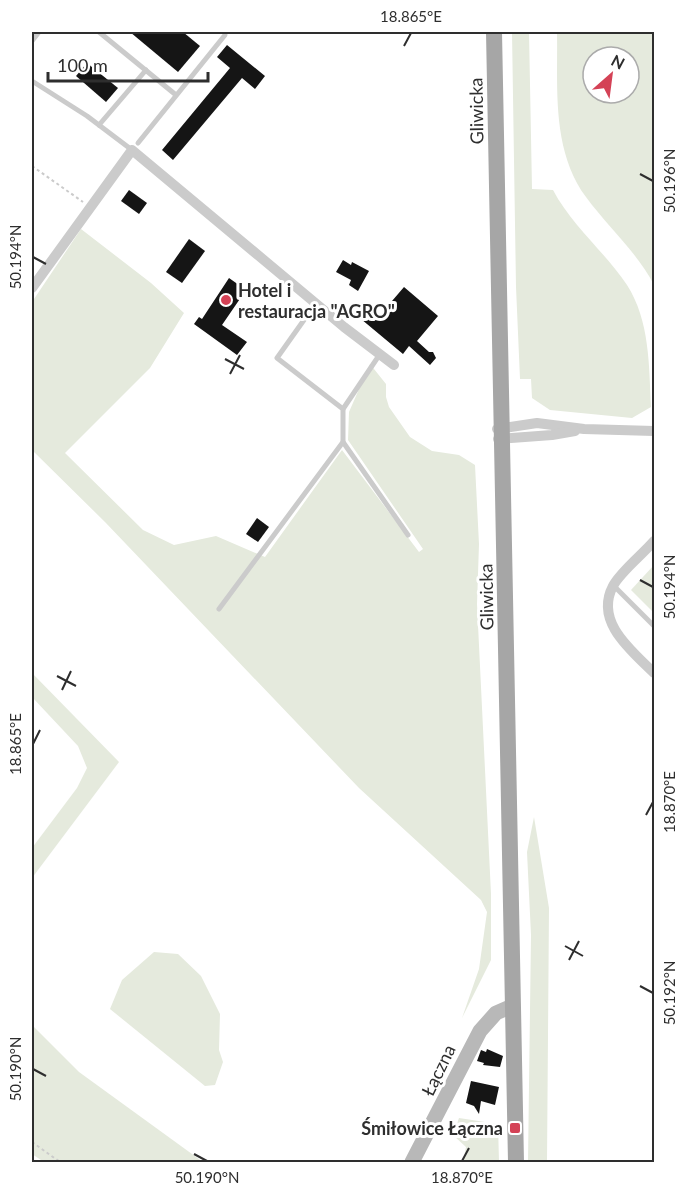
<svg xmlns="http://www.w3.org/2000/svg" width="686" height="1194" viewBox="0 0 686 1194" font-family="Lato,sans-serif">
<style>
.green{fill:#e5eadd;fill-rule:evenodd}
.building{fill:#151515}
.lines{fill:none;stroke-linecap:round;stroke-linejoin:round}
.path{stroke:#cbcbcb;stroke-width:2;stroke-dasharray:3 3;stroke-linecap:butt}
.lane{stroke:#cbcbcb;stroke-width:5}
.street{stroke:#cbcbcb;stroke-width:10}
.secondary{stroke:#b8b8b8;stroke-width:15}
.primary{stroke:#a6a6a6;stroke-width:16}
.ticks{fill:none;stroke:#2e2e2e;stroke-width:2}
.poi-dot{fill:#d44256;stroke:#fff;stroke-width:2}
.labels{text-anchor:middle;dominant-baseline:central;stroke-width:6;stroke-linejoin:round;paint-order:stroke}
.street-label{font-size:18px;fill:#2e2e2e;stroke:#fff}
.poi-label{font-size:18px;font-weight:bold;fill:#2e2e2e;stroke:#fff;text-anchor:start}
.neatline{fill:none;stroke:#2e2e2e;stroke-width:2}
.ticks-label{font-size:15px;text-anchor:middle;fill:#2e2e2e}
</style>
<rect width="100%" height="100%" fill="#fff"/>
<g class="green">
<path d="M 512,32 L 529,32 L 532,189 L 553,190 C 572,226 605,252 627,285 C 650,321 649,366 651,407 L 632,418 L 550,410 L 532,398 L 531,379 L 520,379 L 516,287 Z"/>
<path d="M 557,32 L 654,32 L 654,285 C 637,252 608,227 586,197 C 551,149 558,87 557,32 ZM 593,57 L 629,57 L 629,93 L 593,93 Z"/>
<path d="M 81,229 L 151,283 L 184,313 L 150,368 L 65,453 L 143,530 L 174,545 L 216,536 L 265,557 L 342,450 L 419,552 L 423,549 L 348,440 L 349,412 L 370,364 L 386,384 L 386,397 L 389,407 L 410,437 L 432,451 L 459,455 L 475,465 L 479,544 L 477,604 L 491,894 L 491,960 L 462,1018 L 479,969 L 487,912 L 481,900 L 359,788 L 105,522 L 32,450 L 32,302 Z"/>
<path d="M 654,565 L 654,613 L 631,590 Z"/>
<path d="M 32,673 L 119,762 L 32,878 L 32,848 L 77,788 L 87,768 L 78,746 L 32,697 Z"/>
<path d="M 534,817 L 549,908 L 547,1162 L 528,1162 L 531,935 L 527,852 Z"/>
<path d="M 154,952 L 178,954 L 201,976 L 220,1014 L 219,1050 L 223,1062 L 215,1085 L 205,1086 L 110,1009 L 122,980 Z"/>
<path d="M 32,1025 L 79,1072 L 203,1162 L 44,1162 L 32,1154 Z"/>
<path d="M 459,1118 L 498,1124 L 499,1162 L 463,1162 L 466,1147 L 453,1135 Z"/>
</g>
<g class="building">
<path d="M 130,32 L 183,32 L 200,46 L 178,72 Z"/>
<path d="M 227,45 L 265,76 L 255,89 L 242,78 L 173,160 L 162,150 L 230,68 L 217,57 Z"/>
<path d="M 87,63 L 118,88 L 106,102 L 76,76 Z"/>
<path d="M 129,190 L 147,203 L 139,214 L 121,201 Z"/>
<path d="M 189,239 L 205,251 L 182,283 L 166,272 Z"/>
<path d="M 343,260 L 351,265 L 352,262 L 369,271 L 358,291 L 349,285 L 351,280 L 336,272 Z"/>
<path d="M 229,278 L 246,290 L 222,325 L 247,342 L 237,355 L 194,324 L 199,317 L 202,319 Z"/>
<path d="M 404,287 L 438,316 L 417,341 L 429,352 L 433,352 L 436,358 L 430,365 L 409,346 L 403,354 L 355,314 L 365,302 L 380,315 Z"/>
<path d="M 257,518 L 269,527 L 258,542 L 246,534 Z"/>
<path d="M 487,1049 L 503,1056 L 500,1067 L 483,1065 L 484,1063 L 477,1061 L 481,1050 L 486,1052 Z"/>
<path d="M 471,1081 L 499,1087 L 495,1105 L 481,1101 L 479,1114 L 474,1106 L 466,1103 Z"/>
</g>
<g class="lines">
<g class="path">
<path d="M 32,166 L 83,202"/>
<path d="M 32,1142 L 60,1162"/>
</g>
<g class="lane">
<path d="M 99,32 L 176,95"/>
<path d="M 32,41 L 39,32"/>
<path d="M 32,81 L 87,116 L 132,150"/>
<path d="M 99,125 L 146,70"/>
<path d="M 138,143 L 225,35"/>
<path d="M 316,303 L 277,358 L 343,409 L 343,442 L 408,535"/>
<path d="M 343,409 L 380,354"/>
<path d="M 613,585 L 654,626"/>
<path d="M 219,609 L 343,442"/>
</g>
<g class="street">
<path d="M 32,288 L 132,150 L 344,327 L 394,365"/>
<path d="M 497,429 L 537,423 L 584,429 L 654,431"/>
<path d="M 498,439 L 552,435 L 575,431"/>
<path d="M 654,541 C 643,554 620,572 613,586 C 594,622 632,651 654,673"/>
</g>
<path class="secondary" d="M 412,1162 L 480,1031 L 496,1013 L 512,1006"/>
<path class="primary" d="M 494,32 L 516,1162"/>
</g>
<path class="ticks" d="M 404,46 L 411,33M 640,174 L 653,181M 33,257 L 46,264M 225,359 L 244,369M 230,374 L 240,355M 640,580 L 653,587M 57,676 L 76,686M 62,690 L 71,671M 33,744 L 40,730M 646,815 L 653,802M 565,946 L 583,956M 569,960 L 579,941M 640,986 L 653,993M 33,1069 L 46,1076M 194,1154 L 207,1161M 462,1161 L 469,1148"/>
<g class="poi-dot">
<circle cx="226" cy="300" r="6"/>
<rect x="509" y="1122" width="12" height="12" rx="3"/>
</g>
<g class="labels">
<g class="street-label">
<text transform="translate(476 111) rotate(-91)">Gliwicka</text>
<text transform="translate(486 597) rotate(-91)">Gliwicka</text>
<text transform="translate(438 1070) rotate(-64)">Łączna</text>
</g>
<g class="poi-label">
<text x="238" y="290">Hotel i<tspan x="238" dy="21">restauracja "AGRO"</tspan></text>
<text x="503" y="1128" text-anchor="end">Śmiłowice Łączna</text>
</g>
</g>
<rect width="686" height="1194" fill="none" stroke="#ffffff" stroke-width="66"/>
<g transform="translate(611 75) rotate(28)"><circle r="28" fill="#ffffff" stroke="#ababab" stroke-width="1.5"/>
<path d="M0-4.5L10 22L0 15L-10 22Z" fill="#d44256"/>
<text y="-9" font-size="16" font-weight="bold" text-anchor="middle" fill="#2e2e2e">N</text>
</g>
<path d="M48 72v9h160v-9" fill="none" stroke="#2e2e2e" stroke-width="3"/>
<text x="57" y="72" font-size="18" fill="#2e2e2e" stroke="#ffffff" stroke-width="4.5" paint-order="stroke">100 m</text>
<rect x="33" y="33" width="620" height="1128" class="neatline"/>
<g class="ticks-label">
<text x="411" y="22">18.865°E</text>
<text transform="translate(670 181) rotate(-90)" y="5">50.196°N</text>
<text transform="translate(16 257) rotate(-90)" y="5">50.194°N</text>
<text transform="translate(670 587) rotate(-90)" y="5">50.194°N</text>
<text transform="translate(16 744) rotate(-90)" y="5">18.865°E</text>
<text transform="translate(670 802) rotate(-90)" y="5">18.870°E</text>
<text transform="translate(670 993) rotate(-90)" y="5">50.192°N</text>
<text transform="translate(16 1069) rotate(-90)" y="5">50.190°N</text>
<text x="207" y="1183">50.190°N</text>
<text x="462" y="1183">18.870°E</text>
</g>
</svg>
